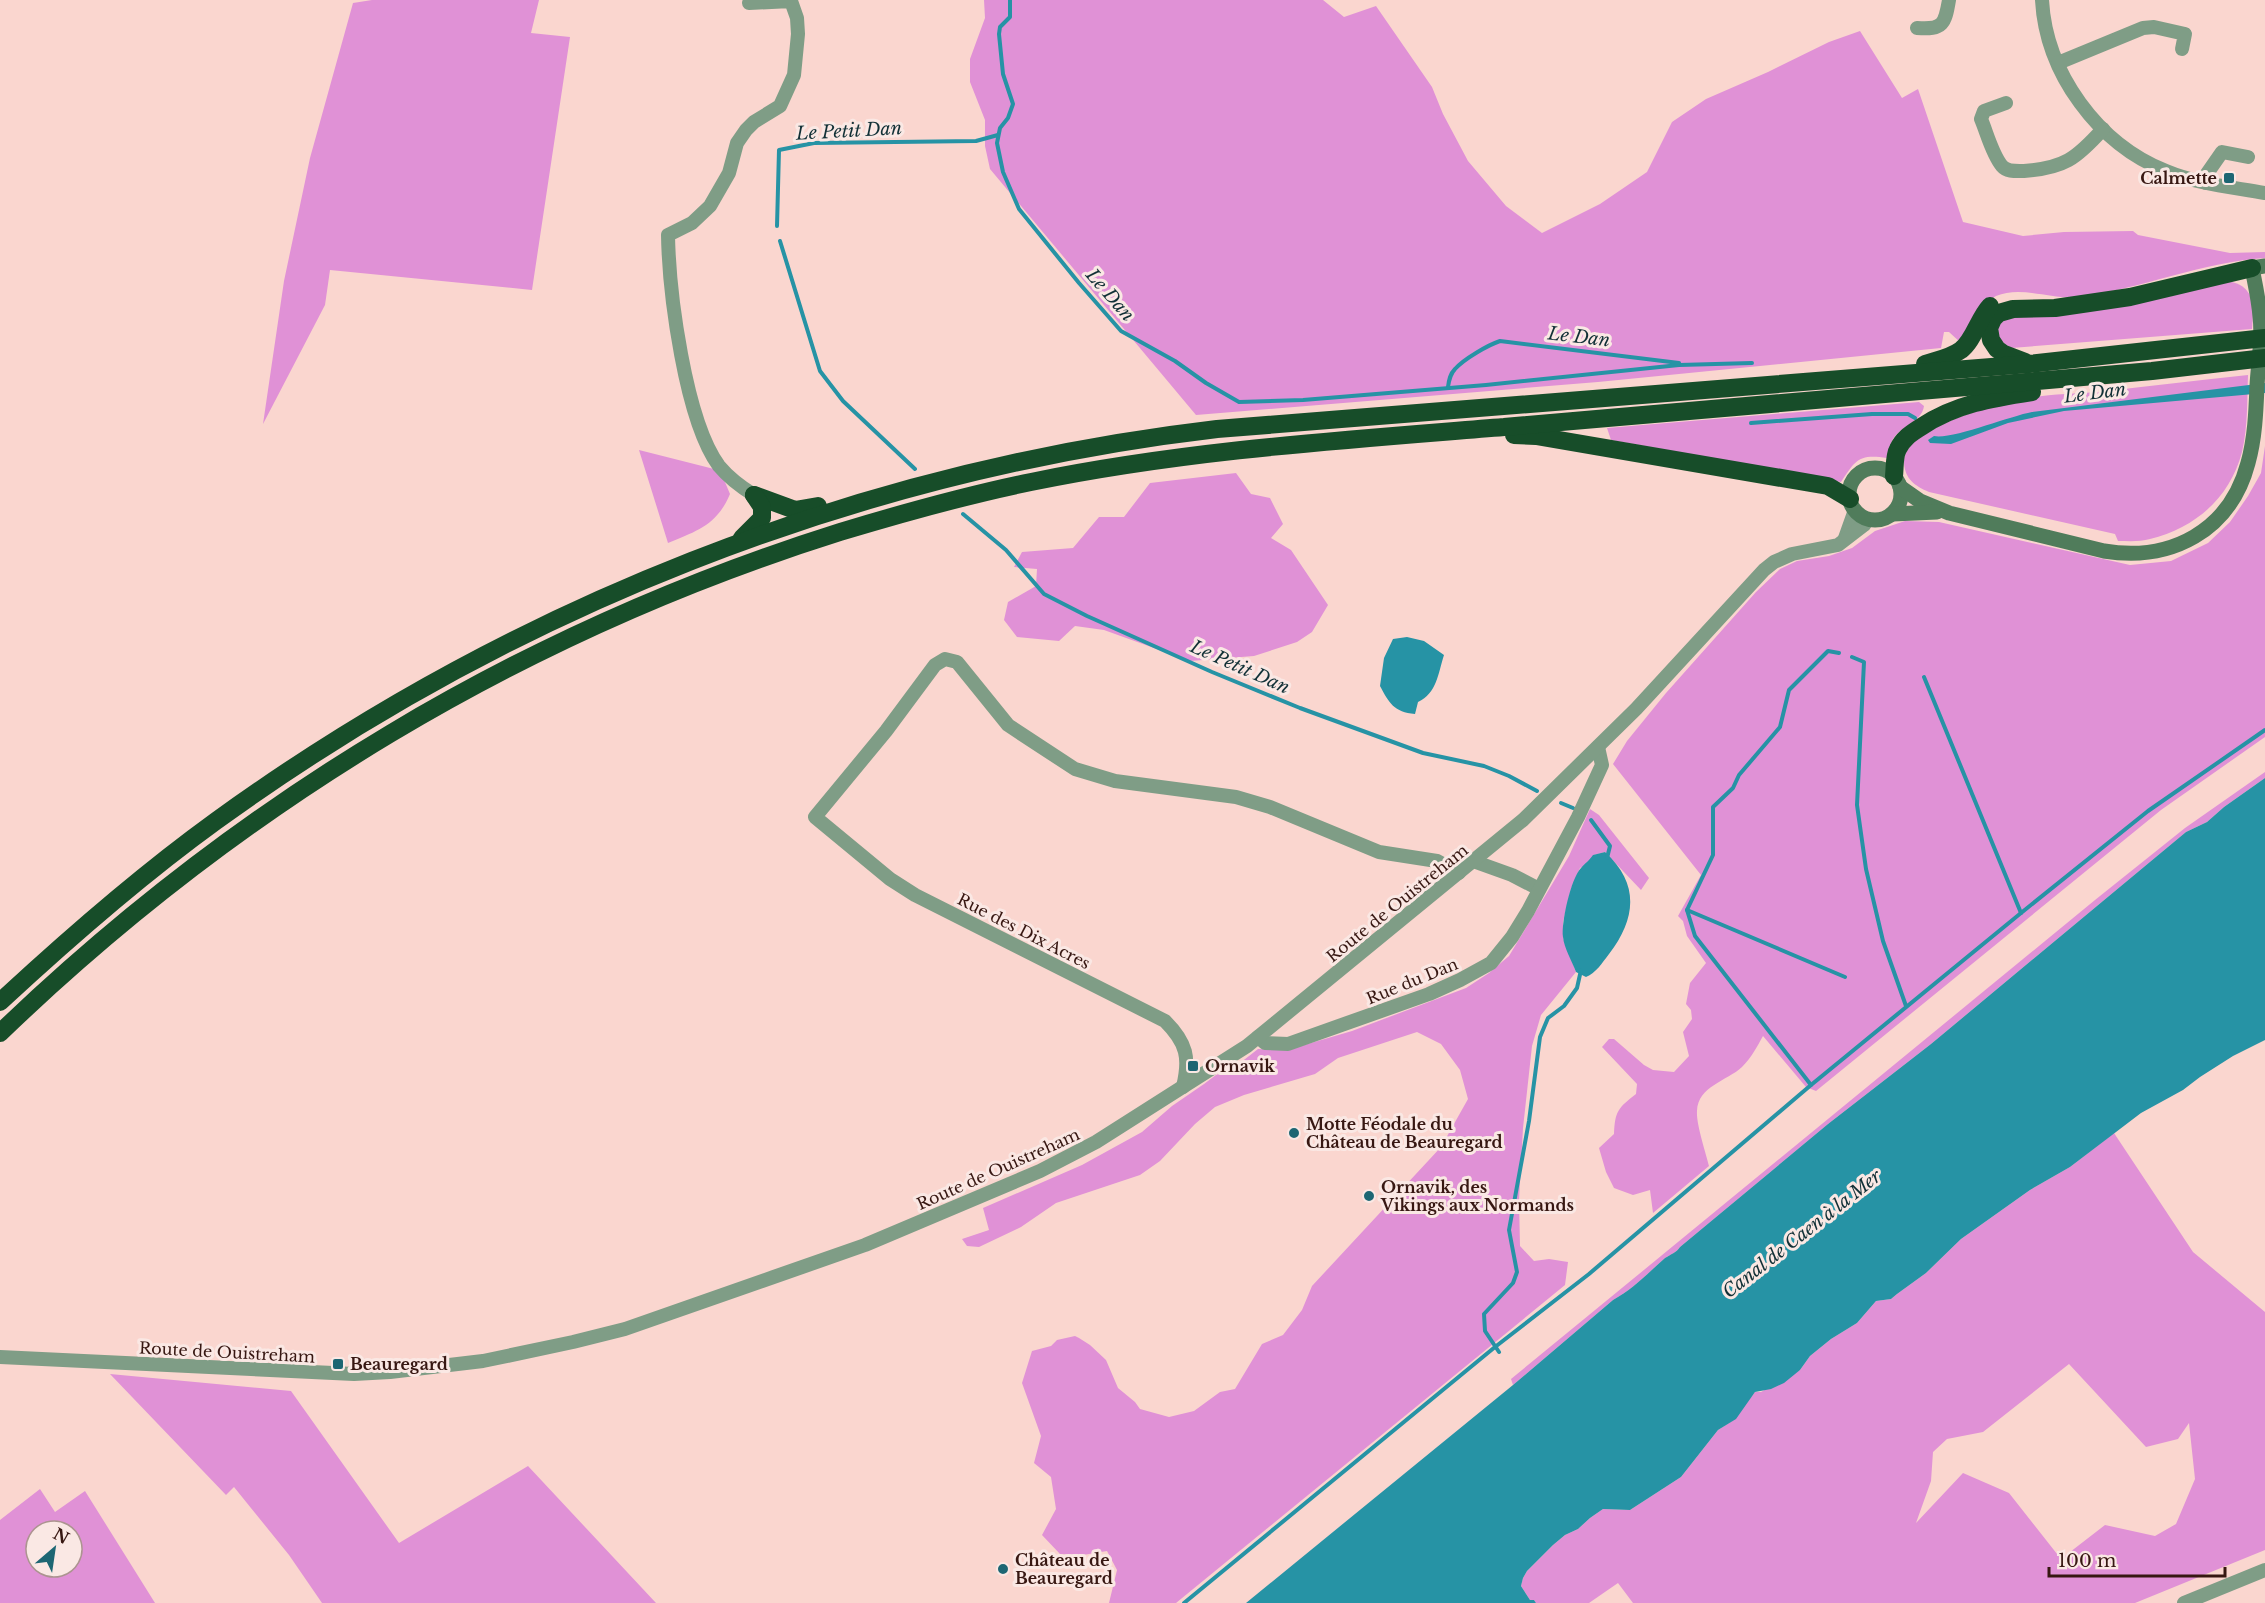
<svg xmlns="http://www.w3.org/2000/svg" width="2265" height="1603" viewBox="0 0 2265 1603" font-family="'Libre Baskerville',serif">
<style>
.green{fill:#e091d6;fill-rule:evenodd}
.water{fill:#2693a5}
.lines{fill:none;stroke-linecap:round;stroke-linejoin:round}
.stream{stroke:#2693a5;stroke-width:4}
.street{stroke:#7f9d86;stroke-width:14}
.secondary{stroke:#507c5b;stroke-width:15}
.highway{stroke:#174d29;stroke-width:18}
.poi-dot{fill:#1d6673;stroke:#fae8e4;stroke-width:2}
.labels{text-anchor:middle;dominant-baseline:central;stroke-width:6;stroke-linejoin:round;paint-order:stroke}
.poi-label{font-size:16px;font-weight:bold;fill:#371712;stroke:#fae8e4;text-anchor:start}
.street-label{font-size:16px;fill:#371712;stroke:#fae8e4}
.water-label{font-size:18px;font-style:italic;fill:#113036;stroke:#fae8e4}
</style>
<rect width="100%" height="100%" fill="#fad6cf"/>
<g class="green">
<path d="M 372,0 L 539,0 L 531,33 L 570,37 L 532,290 L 330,270 L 325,305 L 263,424 L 284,281 L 310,158 L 353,3 Z"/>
<path d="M 984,0 L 1323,0 L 1344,17 L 1376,6 L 1432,87 L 1443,114 L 1468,161 L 1506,206 L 1542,233 L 1600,204 L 1647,172 L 1672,122 L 1706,99 L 1768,72 L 1829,42 L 1860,31 L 1902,98 L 1918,89 L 1963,222 L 2023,236 L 2064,232 L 2133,231 L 2138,235 L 2230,253 L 2265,252 L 2265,258 C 2201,262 2142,289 2078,297 C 2052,300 2021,285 1996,296 C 1980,304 1971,328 1961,343 L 1949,332 L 1944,332 L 1941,348 L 1598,382 L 1196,415 L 990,169 L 985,146 L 985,120 L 970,82 L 970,59 L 985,18 Z"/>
<path d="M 2226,281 C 2255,284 2254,306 2252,329 L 2011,348 L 1999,340 L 1997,328 L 2006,317 Z"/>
<path d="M 2248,375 C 2247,400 2248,427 2242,452 C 2230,498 2195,528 2150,539 C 2140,542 2128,541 2118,541 L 2115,534 L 1929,492 C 1915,486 1905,479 1904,463 C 1902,429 1991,406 2018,400 C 2044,394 2072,394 2099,392 C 2149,386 2199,380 2248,375 Z"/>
<path d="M 1919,402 L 1924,406 C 1922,422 1901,426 1893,439 C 1890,444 1889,452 1887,458 C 1858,454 1856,460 1841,482 L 1611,440 L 1607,428 Z"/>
<path d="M 2265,446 L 2265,737 L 2161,810 L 1816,1091 L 1806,1087 L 1763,1036 C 1757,1047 1751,1058 1742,1067 C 1727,1081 1698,1086 1697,1111 C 1696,1124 1706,1153 1709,1166 L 1653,1213 L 1650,1190 L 1633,1195 L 1614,1188 L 1606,1172 L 1599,1148 L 1614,1134 C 1615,1111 1618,1108 1636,1094 L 1637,1084 L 1602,1047 L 1609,1039 L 1614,1039 L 1644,1065 L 1653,1070 L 1674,1072 L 1689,1056 L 1683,1032 L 1692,1019 L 1691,1010 L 1686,1004 L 1690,983 L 1706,963 L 1687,936 L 1683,921 L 1678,916 L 1701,875 L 1613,764 L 1627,741 L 1666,693 L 1756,592 L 1780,569 L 1797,561 L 1829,556 L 1852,548 L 1875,531 L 1905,521 L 1939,522 L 2130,565 L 2171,561 L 2208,543 L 2230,522 L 2248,496 L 2261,473 Z"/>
<path d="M 639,450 L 714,469 L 722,475 L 730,494 C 717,525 697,531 668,543 Z"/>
<path d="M 1236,473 L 1251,494 L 1270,498 L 1283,524 L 1271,538 L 1291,550 L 1328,605 L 1312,632 L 1297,642 L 1254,656 L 1190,661 L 1104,630 L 1075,626 L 1059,641 L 1017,637 L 1004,620 L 1008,602 L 1036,586 L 1037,569 L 1014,567 L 1022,552 L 1073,548 L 1099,517 L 1124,517 L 1150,483 Z"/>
<path d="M 2265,772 L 2265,778 L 2224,807 L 2207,822 L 2186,832 L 1931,1044 L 1828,1124 L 1680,1247 C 1676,1253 1671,1254 1665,1258 C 1648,1273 1633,1289 1613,1300 L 1513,1385 L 1511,1379 L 2095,900 L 2185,828 Z"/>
<path d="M 1590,809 L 1599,815 L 1649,878 L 1641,890 L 1605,852 L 1594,855 L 1588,864 L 1580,868 L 1571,889 L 1563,922 L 1563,938 L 1576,972 L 1541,1015 L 1532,1046 L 1523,1128 L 1519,1200 L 1520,1246 L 1534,1261 L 1549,1259 L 1568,1262 L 1565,1285 L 1176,1603 L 1109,1603 L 1117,1570 L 1107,1551 L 1083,1555 L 1060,1554 L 1042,1535 L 1056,1509 L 1051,1477 L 1034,1463 L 1041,1436 L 1022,1383 L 1032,1351 L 1051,1346 L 1057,1340 L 1075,1336 L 1079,1338 L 1090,1345 L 1106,1360 L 1118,1388 L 1135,1402 L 1140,1409 L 1169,1417 L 1194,1411 L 1220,1392 L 1235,1389 L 1262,1344 L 1283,1335 L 1302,1310 L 1312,1286 L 1441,1147 L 1468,1099 L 1460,1070 L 1441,1044 L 1417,1032 L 1338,1058 L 1315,1074 L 1244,1095 L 1215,1107 L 1195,1124 L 1160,1161 L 1140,1175 L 1056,1203 L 1021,1227 L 979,1247 L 967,1246 L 962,1239 L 989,1230 L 983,1208 L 1082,1165 L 1142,1132 L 1172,1106 L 1204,1084 L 1216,1075 L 1231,1070 L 1258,1049 L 1287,1050 L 1352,1031 L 1466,988 L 1489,973 L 1509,956 L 1569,856 Z"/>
<path d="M 2114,1133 L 2193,1252 L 2265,1312 L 2265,1550 L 2135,1603 L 1633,1603 L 1618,1583 L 1589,1603 L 1536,1603 L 1534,1600 L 1530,1600 L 1521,1586 L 1523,1578 L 1527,1571 L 1553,1545 L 1565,1535 L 1578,1529 L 1590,1518 L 1603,1509 L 1630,1510 L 1681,1477 L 1718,1430 L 1732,1421 L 1755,1392 L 1761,1392 L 1800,1370 L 1810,1356 L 1831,1339 L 1857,1323 L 1876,1301 L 1891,1299 L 1897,1294 L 1926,1273 L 1961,1239 L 2030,1190 L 2070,1167 ZM 2069,1364 L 2146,1447 L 2178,1439 L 2189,1423 L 2195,1479 L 2176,1524 L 2155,1536 L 2105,1525 L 2061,1559 L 2009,1493 L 1963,1473 L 1916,1523 L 1931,1481 L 1933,1452 L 1947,1439 L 1983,1432 Z"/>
<path d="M 110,1374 L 291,1391 L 399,1543 L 528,1466 L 656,1603 L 322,1603 L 289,1555 L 234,1487 L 226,1495 Z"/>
<path d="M 40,1489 L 55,1512 L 85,1491 L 155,1603 L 0,1603 L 0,1520 ZM 36,1531 L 72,1531 L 72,1567 L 36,1567 Z"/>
</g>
<g class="water">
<path d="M 2265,383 L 2265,393 L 2064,411 L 2008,423 L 1951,444 L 1930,443 L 1928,440 L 1934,436 C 1951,440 2010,416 2032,412 Z"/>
<path d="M 1407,637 L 1424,641 L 1444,655 C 1438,674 1437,693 1418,702 L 1415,714 C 1394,712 1389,703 1380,686 L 1384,658 L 1393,639 Z"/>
<path d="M 2265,778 L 2265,1040 L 2233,1056 L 2200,1077 L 2183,1090 L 2141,1113 L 2070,1167 L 2030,1190 L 1961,1239 L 1926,1273 L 1897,1294 L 1891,1299 L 1876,1301 L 1857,1323 L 1831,1339 L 1810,1356 L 1800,1370 L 1784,1383 L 1771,1389 L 1755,1392 L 1736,1419 L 1718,1430 L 1681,1477 L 1630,1510 L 1603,1509 L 1590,1518 L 1578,1529 L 1565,1535 L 1553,1545 L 1527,1571 L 1523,1578 L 1521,1586 L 1530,1600 L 1534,1600 L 1536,1603 L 1246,1603 L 1513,1385 L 1613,1300 C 1633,1289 1648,1273 1665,1258 C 1671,1254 1676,1253 1680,1247 L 1828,1124 L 1931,1044 L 2186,832 L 2207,822 L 2224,807 Z"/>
<path d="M 1605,852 C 1640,884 1636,919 1609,954 C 1602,963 1596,973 1586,977 L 1576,972 C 1572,961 1564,948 1563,937 C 1561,923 1571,878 1581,868 C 1585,863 1589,861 1593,855 Z"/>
</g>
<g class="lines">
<g class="stream">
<path d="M 1010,0 L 1010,17 L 1000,27 L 999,34 L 1003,74 L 1013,104 L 1008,118 L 1000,128 L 997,143 L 1003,172 L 1019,209 L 1079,283 L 1121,331 L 1175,361 L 1206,383 L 1239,402 L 1303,400 L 1486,385 L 1679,365 L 1752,363"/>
<path d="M 777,226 L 779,150 L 814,143 L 976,141 L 998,135"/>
<path d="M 780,241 L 820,371 L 843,401 L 915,469"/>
<path d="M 1448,387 C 1449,380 1450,374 1455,369 C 1464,359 1488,345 1500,341 L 1679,363"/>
<path d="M 1751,423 L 1872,414 L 1908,414 L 1915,418"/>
<path d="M 963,514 L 1006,550 L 1044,594 L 1087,616 L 1212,672 L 1300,708 L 1423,753 L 1484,766 L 1509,776 L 1537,791"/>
<path d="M 1852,657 L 1864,662 L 1857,805 L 1866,869 L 1883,941 L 1906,1006"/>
<path d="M 1924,677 L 2021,913"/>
<path d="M 1561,803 L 1573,808"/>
<path d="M 1591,820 L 1610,846 L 1607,858"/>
<path d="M 1687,910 L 1845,977"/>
<path d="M 1811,1085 L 1695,936 L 1687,910 L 1713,855 L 1713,807 L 1733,788 L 1739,775 L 1780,727 L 1789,690 L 1828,651 L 1839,653"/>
<path d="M 1499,1352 L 1485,1331 L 1484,1314 L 1513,1283 L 1517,1272 L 1509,1230 L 1529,1121 L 1540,1037 L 1548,1018 L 1564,1006 L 1577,988 L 1581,970"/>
<path d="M 1184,1603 L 1495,1347 L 1589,1274 L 1811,1085 L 2021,913 L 2148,811 L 2265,730"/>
</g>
<g class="street">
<path d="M 2042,0 C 2046,73 2098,144 2166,171 C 2197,184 2232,187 2265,193"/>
<path d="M 749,3 L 791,1 L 797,18 L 798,34 L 794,75 L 780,106 L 754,122 L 746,130 L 737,143 L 729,173 L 710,206 L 692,223 L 668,235 C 669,292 685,420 719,466 C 729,478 741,487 754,495"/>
<path d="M 1917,28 C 1943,30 1945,24 1949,0"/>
<path d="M 2058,63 L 2143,28 L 2154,27 L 2185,34 L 2182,49"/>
<path d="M 2006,103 L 1984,111 L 1981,119 C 1987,133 1992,154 2002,166 C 2007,172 2016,171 2024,171 C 2064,168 2076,159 2103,129"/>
<path d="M 2206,183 L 2206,175 L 2222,152 L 2248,157"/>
<path d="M 1845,538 L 1855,510"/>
<path d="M 1473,861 L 1512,875 L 1539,889"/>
<path d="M 1258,1037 L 1265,1043 L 1288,1044 L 1429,994 L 1460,980 L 1491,963 L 1512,937 L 1528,911 L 1578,817 L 1602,765 L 1598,747"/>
<path d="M 1183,1087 C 1190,1058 1187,1043 1165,1021 L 915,895 L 890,879 L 815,817 L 886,731 L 935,665 L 945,659 L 957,662 L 1008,725 L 1075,769 L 1115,781 L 1236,797 L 1270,807 L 1379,852 L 1437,861 L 1459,873"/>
<path d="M 0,1357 L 354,1374 L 390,1372 L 483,1361 L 573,1342 L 625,1329 L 865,1245 L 1040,1171 L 1096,1142 L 1247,1046 L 1523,820 L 1636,709 L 1764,570 L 1774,562 L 1792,554 L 1838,545 L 1864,525 L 1868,519"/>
<path d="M 2184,1603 L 2265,1570"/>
</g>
<g class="secondary">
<circle cx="1875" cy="494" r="26"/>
<path d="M 1900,487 L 1920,501 L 1949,513 L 2104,551 C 2171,562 2230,531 2248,463 C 2255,438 2256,411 2257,386 C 2258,364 2263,339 2260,317 C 2259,301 2255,284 2252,268 L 2265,266"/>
<path d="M 1893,514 L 1937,512"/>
</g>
<g class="highway">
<path d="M 2025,362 L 2004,354 L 1997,349 L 1991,340 L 1989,328 L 1993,319 L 1999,313 L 2013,309 L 2055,308 L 2130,297 L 2252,268"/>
<path d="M 1925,364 C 1937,360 1950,358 1961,350 C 1974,340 1978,319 1990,306"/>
<path d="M 1514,435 L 1536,436 L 1828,486 L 1850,499"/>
<path d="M 1894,476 C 1895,468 1894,456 1898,449 C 1903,438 1912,433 1921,427 C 1955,404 1993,398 2032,392"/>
<path d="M 754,495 L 795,510 L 818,506"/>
<path d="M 742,538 L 762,518 L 762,507 L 754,495"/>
<path d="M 0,1002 C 69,938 140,876 216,821 C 510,608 857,471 1217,429 L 2029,364 L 2265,338"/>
<path d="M 0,1033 C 240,802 522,632 840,532 C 903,513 967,495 1031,482 C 1187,450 1345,440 1504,427 C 1720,408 1936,389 2152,371 L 2265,358"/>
</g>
</g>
<g class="poi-dot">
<rect x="2223" y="172" width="12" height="12" rx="3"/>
<rect x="1187" y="1060" width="12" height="12" rx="3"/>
<circle cx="1294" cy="1133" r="6"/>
<circle cx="1369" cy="1196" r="6"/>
<rect x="332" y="1358" width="12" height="12" rx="3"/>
<circle cx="1003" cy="1569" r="6"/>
</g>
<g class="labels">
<g class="poi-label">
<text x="2217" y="178" text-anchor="end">Calmette</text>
<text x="1205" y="1066">Ornavik</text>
<text x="1306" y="1124">Motte Féodale du<tspan x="1306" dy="18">Château de Beauregard</tspan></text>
<text x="1381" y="1187">Ornavik, des<tspan x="1381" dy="18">Vikings aux Normands</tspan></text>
<text x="350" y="1364">Beauregard</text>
<text x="1015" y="1560">Château de<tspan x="1015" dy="18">Beauregard</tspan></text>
</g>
<g class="street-label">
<text transform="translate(1397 903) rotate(-39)">Route de Ouistreham</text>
<text transform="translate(1024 931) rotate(27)">Rue des Dix Acres</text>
<text transform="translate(1412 981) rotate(-22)">Rue du Dan</text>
<text transform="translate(998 1169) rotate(-24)">Route de Ouistreham</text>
<text transform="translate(227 1352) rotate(3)">Route de Ouistreham</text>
</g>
<g class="water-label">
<text transform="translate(849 131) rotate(-3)">Le Petit Dan</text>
<text transform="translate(1110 295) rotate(49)">Le Dan</text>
<text transform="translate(1579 337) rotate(7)">Le Dan</text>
<text transform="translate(2095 393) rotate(-7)">Le Dan</text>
<text transform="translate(1240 667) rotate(24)">Le Petit Dan</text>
<text transform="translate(1802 1234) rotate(-38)">Canal de Caen à la Mer</text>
</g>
</g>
<g transform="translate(54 1549) rotate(29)"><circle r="28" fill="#fae8e4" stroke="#ac9490" stroke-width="1.5"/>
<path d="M0-4.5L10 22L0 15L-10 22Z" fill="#1d6673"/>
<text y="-9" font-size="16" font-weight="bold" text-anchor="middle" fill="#371712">N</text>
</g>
<path d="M2049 1567v9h176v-9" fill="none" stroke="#371712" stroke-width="3"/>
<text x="2058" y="1567" font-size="18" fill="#371712" stroke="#fae8e4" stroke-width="4.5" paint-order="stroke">100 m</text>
</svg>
